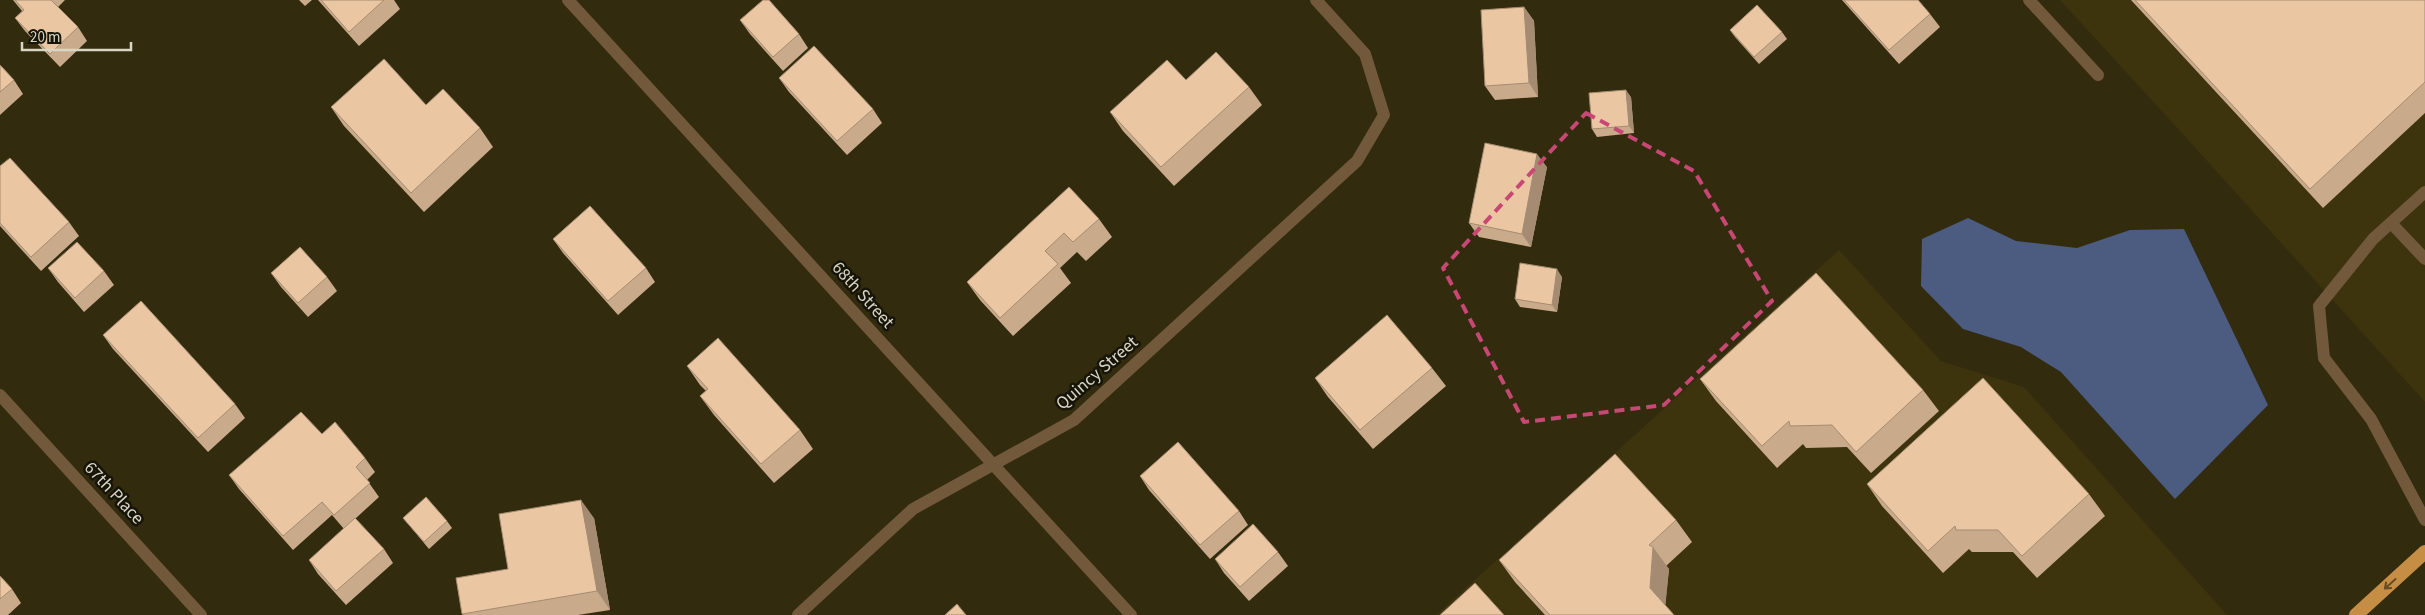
<svg xmlns="http://www.w3.org/2000/svg" width="2425" height="615" viewBox="0 0 2425 615" font-family="'Source Sans 3',sans-serif">
<style>
.built{fill:#3d340e}
.water{fill:#4b5c80}
.lines{fill:none;stroke-linecap:round;stroke-linejoin:round}
.service{stroke:#72593b;stroke-width:12}
.minor{stroke:#72593b;stroke-width:12}
.trunk{stroke:#c68e44;stroke-width:14}
.wall{fill:#c9ab8b}
.shaded-wall{fill:#a48b71}
.building{fill:#eac7a2;stroke:#a48b71}
.oneway{stroke:#664b23}
.marked{fill:none;stroke:#c84775;stroke-width:4;stroke-dasharray:10 6;stroke-linejoin:round}
.labels{text-anchor:middle;dominant-baseline:central;stroke-width:5;stroke-linejoin:round;paint-order:stroke}
.street-label{font-size:18px;fill:#d9d5c4;stroke:#171408}
</style>
<rect width="100%" height="100%" fill="#322b0e"/>
<g class="built">
<path d="M 2060,0 L 2425,0 L 2425,402 L 2180,131 Z"/>
<path d="M 1839,250 L 1941,361 L 2024,387 L 2227,615 L 1436,615 Z"/>
</g>
<path class="water" d="M 1968,218 L 2016,241 L 2077,248 L 2130,230 L 2184,229 L 2268,405 L 2175,499 L 2061,372 L 2021,347 L 1963,329 L 1921,286 L 1922,239 Z"/>
<g class="lines">
<g class="service">
<path d="M 2425,192 L 2373,239 L 2319,306 L 2324,358 L 2371,419 L 2425,520"/>
<path d="M 2391,223 L 2425,259"/>
</g>
<g class="minor">
<path d="M 568,0 L 1131,615"/>
<path d="M 2029,0 L 2098,75"/>
<path d="M 0,395 L 201,615"/>
<path d="M 798,615 L 913,509 L 1074,420 L 1357,161 L 1384,115 L 1365,54 L 1316,0"/>
</g>
<path class="trunk" d="M 2356,615 L 2425,552"/>
</g>
<g class="wall">
<path d="M 13,0 L 65,0 L 58,7 L 78,27 L 87,41 L 60,67 L 25,31 L 15,18 L 22,11 Z"/>
<path d="M 299,0 L 312,0 L 305,6 Z"/>
<path d="M 318,0 L 394,0 L 400,9 L 359,46 Z"/>
<path d="M 1842,0 L 1918,0 L 1930,14 L 1940,27 L 1899,64 Z"/>
<path d="M 2131,0 L 2425,0 L 2425,113 L 2323,208 Z"/>
<path d="M 1524,7 L 1534,21 L 1538,97 L 1495,100 L 1485,86 Z"/>
<path d="M 740,20 L 799,34 L 808,48 L 783,71 L 750,34 Z"/>
<path d="M 1730,30 L 1782,32 L 1787,39 L 1759,64 L 1735,37 Z"/>
<path d="M 0,65 L 14,80 L 23,94 L 0,115 Z"/>
<path d="M 779,78 L 873,109 L 882,123 L 847,155 L 789,92 Z"/>
<path d="M 1186,80 L 1249,87 L 1262,105 L 1174,186 L 1123,131 L 1110,112 Z"/>
<path d="M 1631,97 L 1634,133 L 1597,137 L 1592,129 Z"/>
<path d="M 426,105 L 480,128 L 493,147 L 424,212 L 344,126 L 331,107 Z"/>
<path d="M 0,166 L 69,222 L 79,236 L 41,271 L 0,226 Z"/>
<path d="M 1547,167 L 1531,247 L 1479,237 L 1469,223 Z"/>
<path d="M 1069,187 L 1099,219 L 1112,237 L 1086,261 L 1077,252 L 1060,268 L 1071,283 L 1013,336 L 980,300 L 967,282 Z"/>
<path d="M 553,239 L 646,268 L 655,282 L 618,315 L 563,253 Z"/>
<path d="M 48,268 L 104,271 L 114,285 L 84,312 L 58,282 Z"/>
<path d="M 271,273 L 327,277 L 337,291 L 308,317 L 281,287 Z"/>
<path d="M 1562,277 L 1557,312 L 1520,307 L 1515,299 Z"/>
<path d="M 103,335 L 235,404 L 245,418 L 208,452 L 113,349 Z"/>
<path d="M 687,366 L 800,430 L 813,449 L 774,483 L 714,415 L 700,396 L 706,391 L 700,385 Z"/>
<path d="M 1432,368 L 1446,386 L 1373,449 L 1328,397 L 1315,378 Z"/>
<path d="M 1700,379 L 1923,390 L 1939,411 L 1871,473 L 1847,447 L 1806,448 L 1803,444 L 1777,468 L 1716,401 Z"/>
<path d="M 322,434 L 365,458 L 375,472 L 367,480 L 379,497 L 344,529 L 332,515 L 293,550 L 239,489 L 229,475 Z"/>
<path d="M 1140,476 L 1239,511 L 1248,525 L 1210,559 L 1149,490 Z"/>
<path d="M 1867,484 L 2089,494 L 2105,516 L 2037,578 L 2013,552 L 1972,552 L 1969,549 L 1943,573 L 1882,506 Z"/>
<path d="M 403,518 L 447,521 L 452,528 L 429,549 L 409,525 Z"/>
<path d="M 594,518 L 610,610 L 578,615 L 463,615 L 462,614 L 508,569 Z"/>
<path d="M 1676,520 L 1692,542 L 1666,566 L 1669,569 L 1665,605 L 1674,615 L 1545,615 L 1515,582 L 1499,560 Z"/>
<path d="M 384,549 L 393,563 L 346,605 L 318,574 L 309,560 Z"/>
<path d="M 1278,552 L 1288,566 L 1249,601 L 1224,573 L 1215,559 Z"/>
<path d="M 0,576 L 12,589 L 21,603 L 8,615 L 0,615 Z"/>
</g>
<g class="shaded-wall">
<path d="M 1524,7 L 1534,21 L 1538,97 L 1529,83 Z"/>
<path d="M 1626,90 L 1631,97 L 1634,133 L 1629,126 Z"/>
<path d="M 1537,154 L 1547,167 L 1531,247 L 1522,234 Z"/>
<path d="M 1557,269 L 1562,277 L 1557,312 L 1552,305 Z"/>
<path d="M 581,500 L 594,518 L 610,610 L 597,591 Z"/>
<path d="M 1653,547 L 1669,569 L 1665,610 L 1650,588 Z"/>
</g>
<g class="building">
<path d="M 15,0 L 51,0 L 78,27 L 50,54 L 15,18 L 24,10 Z"/>
<path d="M 321,0 L 384,0 L 349,32 Z"/>
<path d="M 763,0 L 769,0 L 799,34 L 773,57 L 740,20 Z"/>
<path d="M 1844,0 L 1918,0 L 1930,14 L 1889,50 Z"/>
<path d="M 2135,0 L 2425,0 L 2425,82 L 2310,189 Z"/>
<path d="M 1757,5 L 1782,32 L 1754,57 L 1730,30 Z"/>
<path d="M 1524,7 L 1529,83 L 1485,86 L 1481,10 Z"/>
<path d="M 814,46 L 873,109 L 837,141 L 779,78 Z"/>
<path d="M 1216,52 L 1249,87 L 1161,167 L 1110,112 L 1167,60 L 1186,80 Z"/>
<path d="M 384,59 L 426,105 L 443,89 L 480,128 L 411,193 L 331,107 Z"/>
<path d="M 0,65 L 14,80 L 0,92 Z"/>
<path d="M 1626,90 L 1629,126 L 1592,129 L 1589,93 Z"/>
<path d="M 1485,143 L 1537,154 L 1522,234 L 1469,223 Z"/>
<path d="M 10,158 L 69,222 L 31,257 L 0,223 L 0,166 Z"/>
<path d="M 1069,187 L 1099,219 L 1073,242 L 1064,233 L 1045,251 L 1058,264 L 1000,318 L 967,282 Z"/>
<path d="M 590,206 L 646,268 L 608,301 L 553,239 Z"/>
<path d="M 77,242 L 104,271 L 75,298 L 48,268 Z"/>
<path d="M 300,247 L 327,277 L 298,303 L 271,273 Z"/>
<path d="M 1520,263 L 1557,269 L 1552,305 L 1515,299 Z"/>
<path d="M 1816,273 L 1923,390 L 1856,452 L 1832,425 L 1790,426 L 1789,421 L 1762,446 L 1700,379 Z"/>
<path d="M 141,301 L 235,404 L 198,438 L 103,335 Z"/>
<path d="M 1387,315 L 1432,368 L 1360,430 L 1315,378 Z"/>
<path d="M 718,338 L 800,430 L 761,464 L 700,396 L 708,389 L 687,366 Z"/>
<path d="M 1983,378 L 2089,494 L 2022,556 L 1998,530 L 1956,530 L 1955,526 L 1928,551 L 1867,484 Z"/>
<path d="M 301,412 L 322,434 L 335,422 L 365,458 L 356,467 L 370,483 L 334,515 L 322,502 L 283,536 L 229,475 Z"/>
<path d="M 1178,442 L 1239,511 L 1200,545 L 1140,476 Z"/>
<path d="M 1615,454 L 1676,520 L 1649,545 L 1653,547 L 1650,588 L 1674,615 L 1550,615 L 1499,560 Z"/>
<path d="M 426,497 L 447,521 L 424,542 L 403,518 Z"/>
<path d="M 581,500 L 597,591 L 462,614 L 456,578 L 508,569 L 499,514 Z"/>
<path d="M 355,518 L 384,549 L 336,591 L 309,560 Z"/>
<path d="M 1253,524 L 1278,552 L 1240,587 L 1215,559 Z"/>
<path d="M 0,576 L 12,589 L 0,599 Z"/>
<path d="M 1475,583 L 1504,615 L 1440,615 Z"/>
<path d="M 957,604 L 966,615 L 945,615 Z"/>
</g>
<defs><path id="oneway-shaft" d="M-6 0H5M1.5-3L5.5 0L1.5 3" fill="none" stroke-width="1.6" stroke-linecap="round" stroke-linejoin="round" transform="scale(1.25)"/></defs>
<use class="oneway" href="#oneway-shaft" transform="translate(2390 584) rotate(138)"/>
<path class="marked" d="M 1586,113 L 1694,171 L 1772,301 L 1664,405 L 1524,422 L 1443,268 Z"/>
<g class="labels">
<g class="street-label">
<text transform="translate(863 295) rotate(48)">68th Street</text>
<text transform="translate(1097 373) rotate(-41)">Quincy Street</text>
<text transform="translate(114 493) rotate(47)">67th Place</text>
</g>
</g>
<path d="M22 42v8h109v-8" fill="none" stroke="#d9d5c4" stroke-width="2.5"/>
<text x="30" y="42" font-size="15" fill="#d9d5c4" stroke="#171408" stroke-width="4" paint-order="stroke">20 m</text>
</svg>
